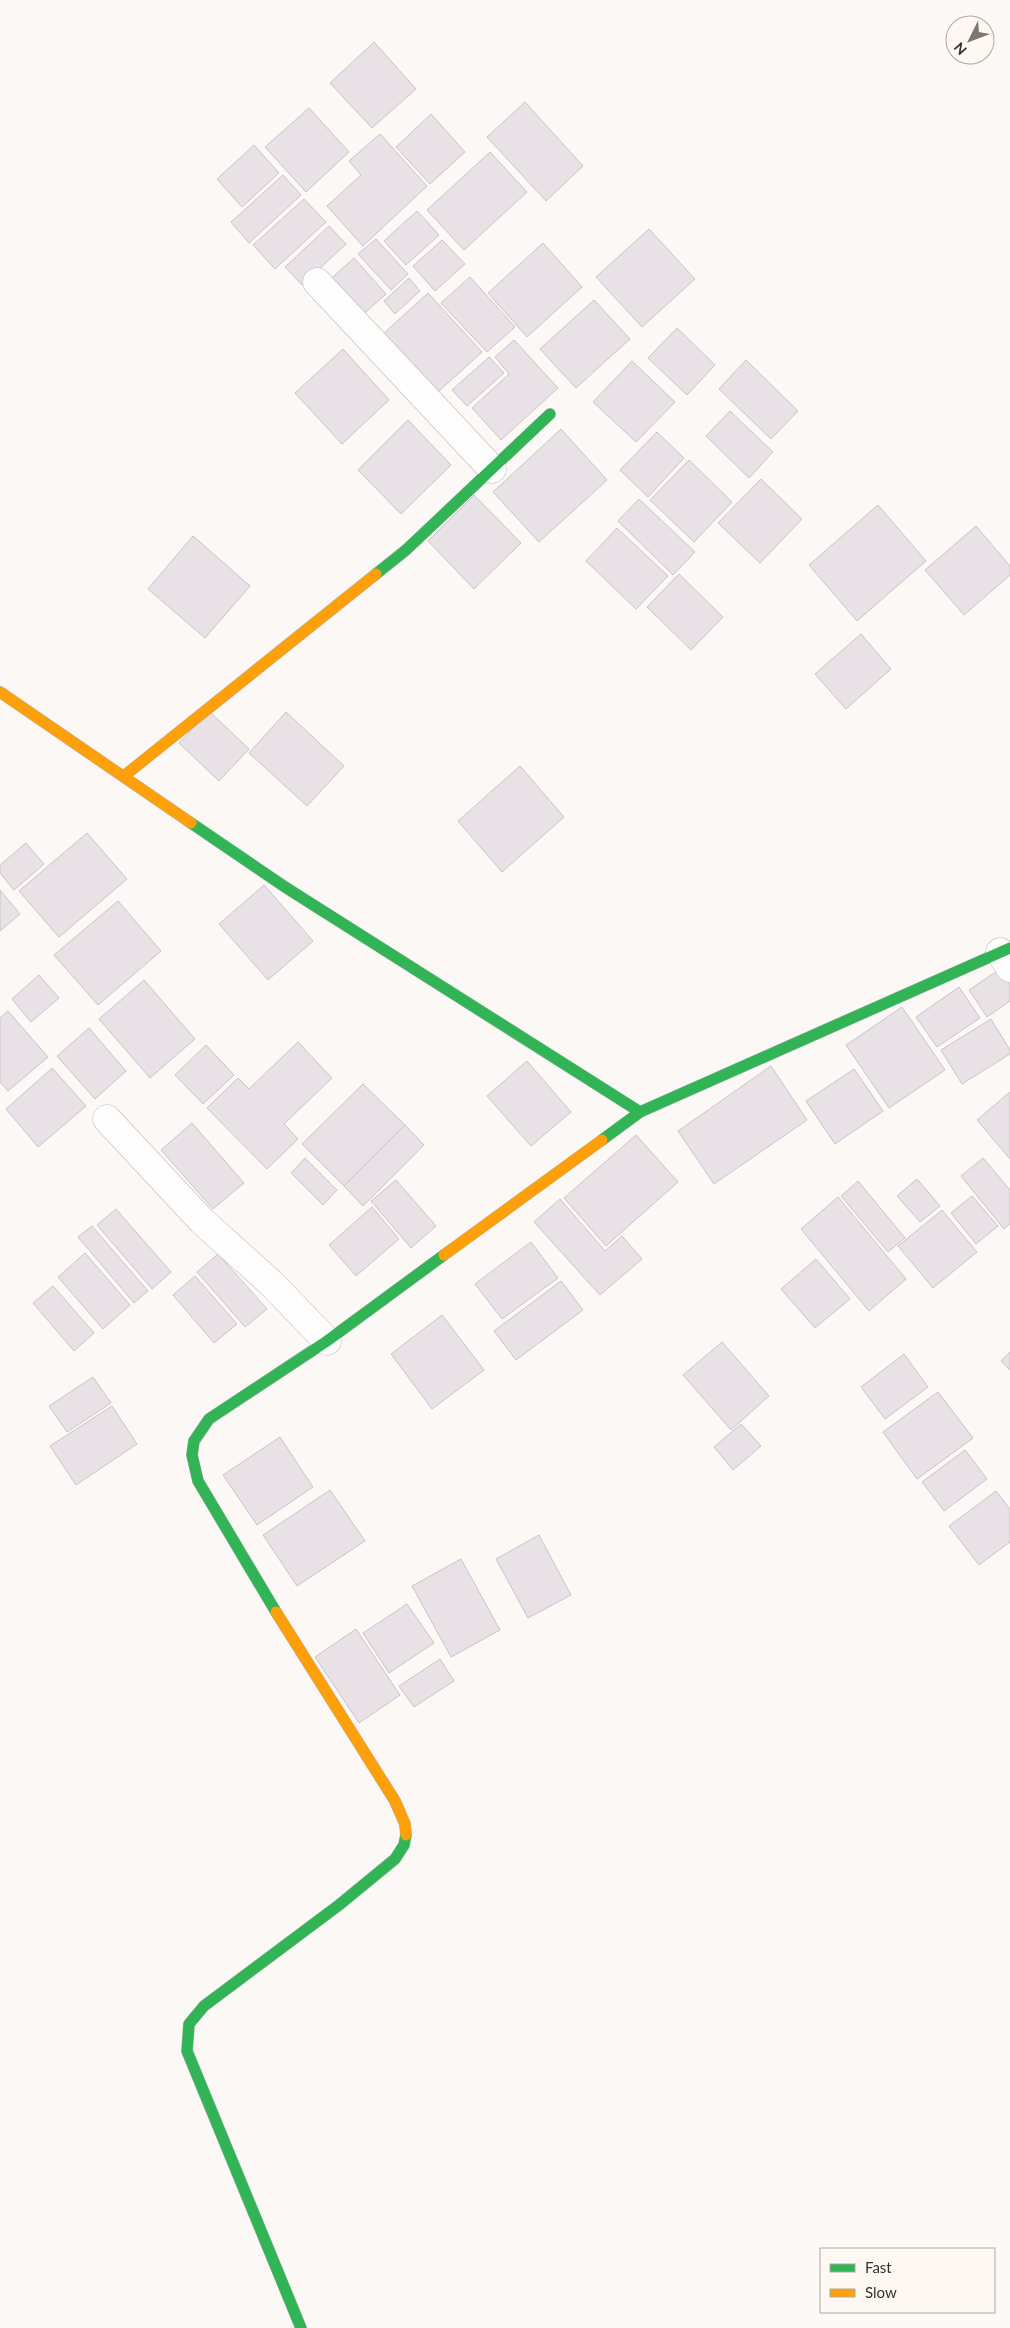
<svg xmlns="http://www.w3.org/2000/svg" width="1010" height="2328" viewBox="0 0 1010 2328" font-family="Lato,sans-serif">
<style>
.building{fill:#e8e1e6;stroke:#c9c5c7}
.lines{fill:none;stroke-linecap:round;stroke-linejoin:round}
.street-casing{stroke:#bcb8b5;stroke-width:29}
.fast-casing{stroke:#bcb8b5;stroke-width:12}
.slow-casing{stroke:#bcb8b5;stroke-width:12}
.street{stroke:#fefefe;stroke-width:28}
.fast{stroke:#30b455;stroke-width:11}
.slow{stroke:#ff9f0a;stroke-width:11}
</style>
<rect width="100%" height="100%" fill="#fbf8f6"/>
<g class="building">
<path d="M 374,42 L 416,89 L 372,128 L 330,83 Z"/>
<path d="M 525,102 L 583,166 L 546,201 L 487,137 Z"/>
<path d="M 309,108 L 349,152 L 306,192 L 265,147 Z"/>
<path d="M 431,114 L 465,152 L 430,184 L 396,147 Z"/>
<path d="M 380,134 L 427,186 L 363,246 L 327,206 L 361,175 L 349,161 Z"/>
<path d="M 254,145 L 279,173 L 242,207 L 217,179 Z"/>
<path d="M 490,152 L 527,192 L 464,250 L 427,210 Z"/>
<path d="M 283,175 L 301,195 L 249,243 L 231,222 Z"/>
<path d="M 304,199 L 326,222 L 275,269 L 253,245 Z"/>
<path d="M 417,211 L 439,235 L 406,265 L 384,241 Z"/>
<path d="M 329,226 L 346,244 L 302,285 L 285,267 Z"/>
<path d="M 649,229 L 695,279 L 642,327 L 596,277 Z"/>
<path d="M 376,239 L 408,274 L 391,290 L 358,254 Z"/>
<path d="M 442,240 L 465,264 L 435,291 L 413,266 Z"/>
<path d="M 543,243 L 582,287 L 527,337 L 488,293 Z"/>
<path d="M 354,258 L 386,294 L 357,320 L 325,284 Z"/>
<path d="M 470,277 L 515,327 L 487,352 L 441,303 Z"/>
<path d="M 409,278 L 420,291 L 395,314 L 384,301 Z"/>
<path d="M 428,293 L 482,352 L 437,393 L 383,334 Z"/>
<path d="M 594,300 L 630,339 L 576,388 L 540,349 Z"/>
<path d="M 677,328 L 715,365 L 687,395 L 648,358 Z"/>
<path d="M 514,340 L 558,388 L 501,440 L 472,408 L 509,374 L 495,357 Z"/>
<path d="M 343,349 L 389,400 L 342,444 L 295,393 Z"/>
<path d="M 489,357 L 504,373 L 467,406 L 452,390 Z"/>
<path d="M 746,360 L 798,411 L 771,439 L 719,389 Z"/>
<path d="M 632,361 L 675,402 L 636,442 L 593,402 Z"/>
<path d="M 730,411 L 773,452 L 749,478 L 706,436 Z"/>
<path d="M 408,420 L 451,465 L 401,514 L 358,470 Z"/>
<path d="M 561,429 L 607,480 L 539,542 L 493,492 Z"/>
<path d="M 657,432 L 684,458 L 648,497 L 620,470 Z"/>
<path d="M 689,460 L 732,502 L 694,542 L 650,500 Z"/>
<path d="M 761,479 L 802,519 L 760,563 L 718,523 Z"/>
<path d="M 474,495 L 521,543 L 474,589 L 428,541 Z"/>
<path d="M 639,499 L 695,552 L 673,575 L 618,521 Z"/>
<path d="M 878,505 L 926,561 L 857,621 L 809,565 Z"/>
<path d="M 976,526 L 1010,566 L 1010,575 L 964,615 L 925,570 Z"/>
<path d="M 617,528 L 668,576 L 636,609 L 586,561 Z"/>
<path d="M 193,536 L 250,586 L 205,638 L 148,589 Z"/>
<path d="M 679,574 L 723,617 L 691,650 L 647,607 Z"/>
<path d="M 861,634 L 891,669 L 846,709 L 815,674 Z"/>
<path d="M 209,711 L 249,749 L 219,781 L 179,743 Z"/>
<path d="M 286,712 L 344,766 L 307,806 L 249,753 Z"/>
<path d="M 520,766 L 564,817 L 502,872 L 458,821 Z"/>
<path d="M 87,833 L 127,879 L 59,937 L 19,891 Z"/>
<path d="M 26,843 L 44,864 L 14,890 L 0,873 L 0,865 Z"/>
<path d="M 264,885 L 313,941 L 268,980 L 219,924 Z"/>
<path d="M 0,890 L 20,914 L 0,931 Z"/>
<path d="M 118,901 L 161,951 L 98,1005 L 54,955 Z"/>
<path d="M 1003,967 L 1010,978 L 1010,1001 L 987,1017 L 969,990 Z"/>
<path d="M 39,975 L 59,998 L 31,1022 L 12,999 Z"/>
<path d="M 144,980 L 195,1039 L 150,1078 L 99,1019 Z"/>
<path d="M 959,987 L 980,1018 L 937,1047 L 916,1017 Z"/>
<path d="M 902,1007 L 945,1070 L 889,1108 L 846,1045 Z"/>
<path d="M 8,1011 L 48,1057 L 8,1091 L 0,1082 L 0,1018 Z"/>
<path d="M 991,1019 L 1010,1050 L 1010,1054 L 962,1084 L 941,1050 Z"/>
<path d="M 89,1028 L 126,1071 L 95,1099 L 57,1056 Z"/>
<path d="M 298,1042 L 332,1078 L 284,1124 L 298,1139 L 267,1169 L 207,1108 L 238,1078 L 249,1089 Z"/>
<path d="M 206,1045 L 234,1075 L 203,1104 L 175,1075 Z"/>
<path d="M 527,1061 L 571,1112 L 531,1146 L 487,1096 Z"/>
<path d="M 771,1066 L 807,1120 L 714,1184 L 678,1131 Z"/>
<path d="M 52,1068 L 86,1106 L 38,1147 L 6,1109 Z"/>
<path d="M 854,1069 L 883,1111 L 835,1144 L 806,1101 Z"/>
<path d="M 363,1084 L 405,1125 L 344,1186 L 302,1144 Z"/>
<path d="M 1010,1092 L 1010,1159 L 977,1120 Z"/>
<path d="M 192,1123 L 244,1183 L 213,1209 L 161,1150 Z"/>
<path d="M 405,1125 L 424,1145 L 363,1206 L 344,1186 Z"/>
<path d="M 636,1135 L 678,1182 L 606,1246 L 564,1198 Z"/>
<path d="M 305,1158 L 337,1190 L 323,1205 L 291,1173 Z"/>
<path d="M 983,1158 L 1010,1190 L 1010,1224 L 1004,1229 L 961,1176 Z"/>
<path d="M 917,1179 L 940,1206 L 920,1222 L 897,1196 Z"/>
<path d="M 396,1180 L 436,1226 L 411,1248 L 371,1201 Z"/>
<path d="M 858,1181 L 905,1238 L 888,1252 L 841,1196 Z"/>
<path d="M 972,1196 L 998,1226 L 976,1244 L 951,1213 Z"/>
<path d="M 838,1197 L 906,1279 L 869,1311 L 801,1229 Z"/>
<path d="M 560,1199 L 605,1251 L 622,1236 L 642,1259 L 600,1295 L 534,1222 Z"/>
<path d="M 372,1207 L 399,1239 L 356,1276 L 329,1245 Z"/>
<path d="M 116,1209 L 171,1272 L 152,1289 L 97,1225 Z"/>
<path d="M 942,1210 L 977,1252 L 933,1288 L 898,1246 Z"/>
<path d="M 92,1226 L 148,1291 L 134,1303 L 78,1237 Z"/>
<path d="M 531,1242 L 558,1278 L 502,1319 L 475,1284 Z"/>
<path d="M 85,1253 L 130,1305 L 103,1329 L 58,1277 Z"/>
<path d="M 218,1254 L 267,1309 L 245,1327 L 197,1272 Z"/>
<path d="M 816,1259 L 850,1299 L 815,1328 L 781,1289 Z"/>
<path d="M 195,1276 L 237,1324 L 214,1343 L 173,1295 Z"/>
<path d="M 561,1281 L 583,1310 L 516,1360 L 494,1331 Z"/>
<path d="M 53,1286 L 94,1333 L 74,1351 L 33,1303 Z"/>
<path d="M 442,1315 L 484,1370 L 432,1409 L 391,1354 Z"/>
<path d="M 722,1342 L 769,1396 L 731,1430 L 683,1375 Z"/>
<path d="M 1010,1352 L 1010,1370 L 1001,1361 Z"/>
<path d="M 904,1354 L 928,1387 L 885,1419 L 861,1387 Z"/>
<path d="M 93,1377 L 111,1403 L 67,1432 L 49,1406 Z"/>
<path d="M 938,1392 L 973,1438 L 917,1479 L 883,1432 Z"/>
<path d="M 112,1406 L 137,1444 L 76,1485 L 50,1446 Z"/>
<path d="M 741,1424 L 761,1446 L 733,1470 L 714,1447 Z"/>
<path d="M 280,1437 L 313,1487 L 257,1525 L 223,1475 Z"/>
<path d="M 965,1450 L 987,1479 L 944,1511 L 922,1482 Z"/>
<path d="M 330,1490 L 365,1541 L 297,1586 L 263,1535 Z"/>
<path d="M 996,1491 L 1010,1509 L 1010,1542 L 979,1565 L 949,1526 Z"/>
<path d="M 539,1535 L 571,1595 L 528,1618 L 496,1559 Z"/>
<path d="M 461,1559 L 500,1630 L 451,1657 L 412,1586 Z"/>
<path d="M 407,1604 L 434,1643 L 389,1673 L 363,1633 Z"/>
<path d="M 356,1629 L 400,1695 L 359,1723 L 315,1657 Z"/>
<path d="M 440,1659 L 454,1681 L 414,1707 L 399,1686 Z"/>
</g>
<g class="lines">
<g class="street-casing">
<g id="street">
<path d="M 317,282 L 492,469"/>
<path d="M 1000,952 L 1010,968"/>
<path d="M 107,1119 L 202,1221 L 271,1283 L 327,1341"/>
</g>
</g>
<g class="fast-casing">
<g id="fast">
<path d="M 376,574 L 406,550 L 550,414"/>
<path d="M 191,823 L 285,887 L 640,1112"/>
<path d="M 602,1140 L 640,1112 L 1010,948"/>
<path d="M 276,1612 L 198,1481 L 192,1455 L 194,1441 L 209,1419 L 327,1341 L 444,1255"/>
<path d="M 301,2328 L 187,2051 L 189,2024 L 204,2006 L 339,1905 L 395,1859 L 404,1845 L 406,1835"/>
</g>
</g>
<g class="slow-casing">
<g id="slow">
<path d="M 0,692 L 191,823"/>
<path d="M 124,776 L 376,574"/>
<path d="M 444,1255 L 602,1140"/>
<path d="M 276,1612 L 395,1801 L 405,1824 L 406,1835"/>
</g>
</g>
<use href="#street" class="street"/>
<use href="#fast" class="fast"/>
<use href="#slow" class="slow"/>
</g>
<rect x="820" y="2248" width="175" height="65" fill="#fef8f3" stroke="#aea8a4"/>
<rect x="830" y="2264" width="25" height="8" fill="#30b455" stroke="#aea8a4"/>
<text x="865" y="2273" font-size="15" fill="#37312d">Fast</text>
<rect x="830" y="2289" width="25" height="8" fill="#ff9f0a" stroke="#aea8a4"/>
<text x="865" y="2298" font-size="15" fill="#37312d">Slow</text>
<g transform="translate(970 40) rotate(228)"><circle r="24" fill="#fef8f3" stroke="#aea8a4"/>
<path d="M0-4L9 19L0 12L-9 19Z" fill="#7c7773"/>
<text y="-8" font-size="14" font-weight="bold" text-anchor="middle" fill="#37312d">N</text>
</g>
</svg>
